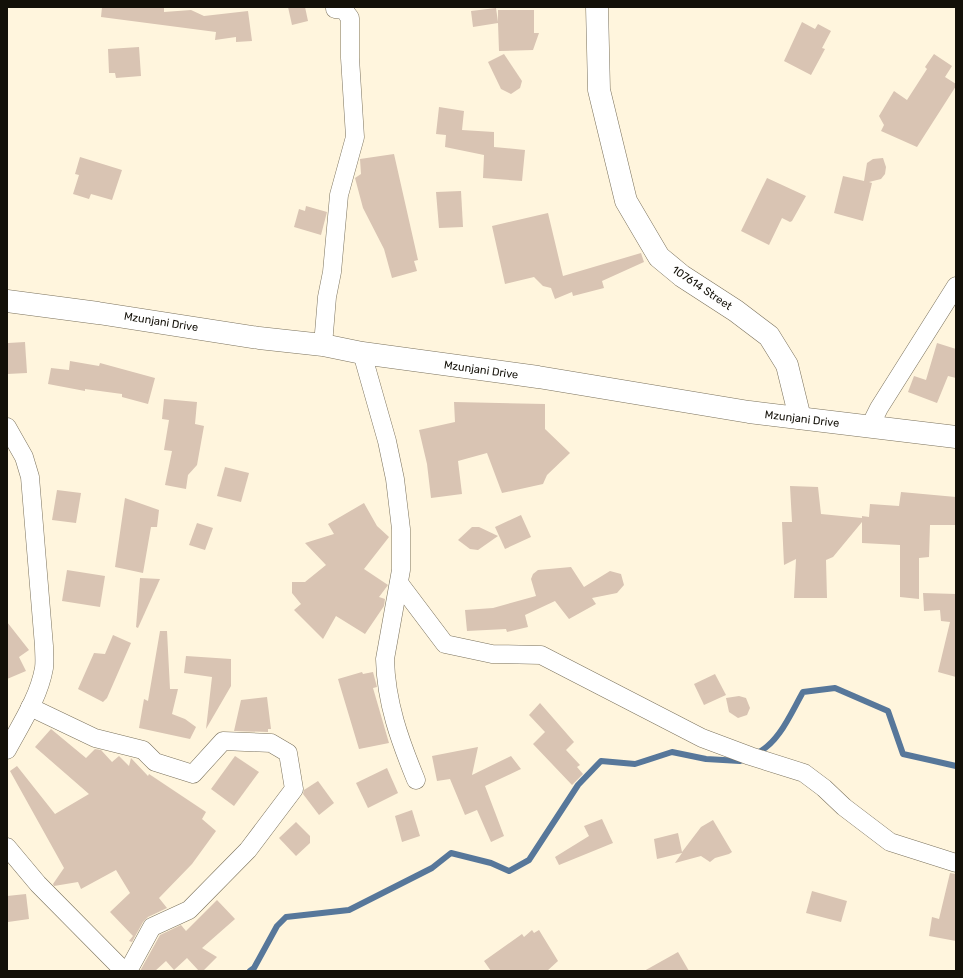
<svg xmlns="http://www.w3.org/2000/svg" width="963" height="978" viewBox="0 0 963 978" font-family="Rubik,sans-serif">
<style>
.lines{fill:none;stroke-linecap:round;stroke-linejoin:round}
.stream{stroke:#57779a;stroke-width:6}
.building{fill:#d9c4b3}
.street-casing{stroke:#7b725d;stroke-width:19}
.secondary-casing{stroke:#7b725d;stroke-width:23}
.street{stroke:#fff;stroke-width:18}
.secondary{stroke:#fff;stroke-width:22}
.labels{text-anchor:middle;dominant-baseline:central;stroke-width:3.5;stroke-linejoin:round;paint-order:stroke}
.street-label{font-size:11px;fill:#131008;stroke:#fff}
</style>
<rect width="100%" height="100%" fill="#fff5dd"/>
<g class="lines">
<g class="stream">
<path d="M 757,753 C 779,743 791,713 803,692 L 835,688 L 888,711 L 903,754 L 956,766"/>
<path d="M 250,971 L 254,968 L 277,926 L 286,917 L 349,910 L 432,868 L 451,853 L 491,863 L 509,871 L 529,860 L 578,785 L 601,761 L 635,764 L 672,752 L 706,759 L 740,761 L 745,759"/>
</g>
</g>
<g class="building">
<path d="M 102,7 L 164,7 L 164,12 L 191,10 L 204,16 L 248,11 L 252,41 L 236,42 L 236,37 L 215,40 L 216,32 L 101,17 Z"/>
<path d="M 288,7 L 305,7 L 308,21 L 292,25 Z"/>
<path d="M 496,8 L 498,22 L 498,10 L 534,10 L 534,33 L 539,33 L 533,50 L 499,51 L 498,23 L 473,27 L 471,11 Z"/>
<path d="M 802,22 L 815,29 L 818,24 L 831,31 L 822,48 L 825,49 L 811,75 L 784,61 Z"/>
<path d="M 139,47 L 141,76 L 116,78 L 115,73 L 109,73 L 108,49 Z"/>
<path d="M 504,54 L 522,81 L 520,88 L 511,94 L 501,89 L 488,62 Z"/>
<path d="M 934,54 L 952,66 L 945,77 L 956,84 L 956,86 L 917,147 L 881,131 L 884,125 L 879,116 L 894,91 L 907,100 L 927,69 L 925,67 Z"/>
<path d="M 439,107 L 464,111 L 462,130 L 494,132 L 494,147 L 525,150 L 522,181 L 483,178 L 484,155 L 445,147 L 446,135 L 436,134 Z"/>
<path d="M 394,154 L 418,260 L 414,261 L 417,271 L 392,278 L 384,249 L 363,208 L 355,178 L 361,174 L 360,159 Z"/>
<path d="M 80,157 L 122,170 L 112,200 L 91,194 L 89,199 L 73,194 L 79,175 L 75,174 Z"/>
<path d="M 883,158 L 886,167 L 885,174 L 881,179 L 869,182 L 872,183 L 863,221 L 834,213 L 843,176 L 864,181 L 867,163 L 873,159 Z"/>
<path d="M 767,178 L 806,196 L 792,221 L 790,222 L 782,218 L 769,245 L 741,231 Z"/>
<path d="M 461,191 L 463,227 L 439,228 L 436,192 Z"/>
<path d="M 306,206 L 327,212 L 321,235 L 294,227 L 299,209 L 305,211 Z"/>
<path d="M 548,213 L 563,276 L 641,253 L 644,262 L 602,281 L 604,288 L 573,296 L 572,292 L 555,299 L 551,288 L 543,286 L 534,277 L 505,284 L 492,226 Z"/>
<path d="M 25,342 L 27,373 L 7,374 L 8,343 Z"/>
<path d="M 937,343 L 956,349 L 956,378 L 948,376 L 937,403 L 908,392 L 914,376 L 926,380 Z"/>
<path d="M 70,361 L 99,366 L 100,363 L 155,378 L 148,404 L 122,397 L 122,394 L 85,389 L 85,391 L 48,384 L 51,368 L 69,370 Z"/>
<path d="M 164,399 L 197,402 L 195,424 L 204,426 L 197,465 L 188,475 L 186,489 L 165,485 L 172,451 L 164,450 L 169,420 L 162,419 Z"/>
<path d="M 454,402 L 545,404 L 545,429 L 570,453 L 547,475 L 543,484 L 502,493 L 487,453 L 458,461 L 462,494 L 431,498 L 427,464 L 419,430 L 455,422 Z"/>
<path d="M 225,467 L 249,473 L 241,502 L 217,496 Z"/>
<path d="M 790,486 L 818,487 L 821,514 L 862,518 L 862,516 L 869,517 L 870,504 L 899,506 L 901,492 L 956,497 L 956,525 L 930,525 L 929,557 L 919,558 L 919,599 L 900,597 L 900,545 L 862,543 L 862,522 L 833,557 L 826,560 L 827,598 L 794,598 L 796,559 L 784,565 L 782,522 L 792,522 Z"/>
<path d="M 57,490 L 81,493 L 76,523 L 52,520 Z"/>
<path d="M 125,498 L 159,510 L 157,527 L 151,527 L 143,573 L 115,567 Z"/>
<path d="M 364,503 L 377,526 L 389,537 L 364,569 L 388,585 L 379,597 L 385,599 L 384,606 L 365,634 L 336,616 L 323,639 L 294,610 L 301,604 L 292,593 L 292,582 L 305,582 L 326,565 L 305,543 L 334,534 L 328,524 Z"/>
<path d="M 521,515 L 531,537 L 505,549 L 495,527 Z"/>
<path d="M 197,523 L 213,528 L 205,550 L 189,545 Z"/>
<path d="M 472,527 L 479,527 L 498,536 L 478,550 L 470,549 L 458,540 Z"/>
<path d="M 571,567 L 584,587 L 610,571 L 621,574 L 624,585 L 617,593 L 592,598 L 596,604 L 569,619 L 555,601 L 525,615 L 528,627 L 507,632 L 506,629 L 467,631 L 465,610 L 493,608 L 536,596 L 531,579 L 533,574 L 538,570 Z"/>
<path d="M 67,570 L 105,576 L 100,607 L 62,601 Z"/>
<path d="M 140,578 L 160,579 L 138,628 L 136,627 Z"/>
<path d="M 923,593 L 956,594 L 956,677 L 938,672 L 950,622 L 941,621 L 940,610 L 924,611 Z"/>
<path d="M 7,622 L 29,650 L 19,657 L 26,671 L 7,679 Z"/>
<path d="M 160,631 L 167,631 L 170,689 L 178,689 L 172,714 L 185,719 L 196,727 L 190,739 L 139,728 L 144,699 L 148,701 Z"/>
<path d="M 113,635 L 131,643 L 107,698 L 103,702 L 78,689 L 94,653 L 105,654 Z"/>
<path d="M 186,656 L 231,659 L 231,686 L 206,729 L 212,677 L 184,673 Z"/>
<path d="M 362,672 L 363,674 L 373,672 L 377,687 L 373,688 L 389,743 L 359,749 L 338,679 Z"/>
<path d="M 715,674 L 726,695 L 704,705 L 694,684 Z"/>
<path d="M 739,696 L 746,698 L 750,708 L 747,715 L 738,718 L 729,712 L 726,698 Z"/>
<path d="M 267,697 L 271,729 L 268,729 L 268,732 L 234,731 L 241,700 Z"/>
<path d="M 540,703 L 574,742 L 566,750 L 580,765 L 577,767 L 583,774 L 572,785 L 533,744 L 545,732 L 529,715 Z"/>
<path d="M 51,729 L 86,758 L 95,749 L 101,750 L 112,762 L 119,756 L 129,766 L 131,758 L 148,776 L 149,774 L 206,812 L 202,819 L 216,831 L 192,864 L 159,898 L 167,908 L 148,917 L 143,922 L 132,942 L 129,941 L 133,936 L 110,912 L 130,893 L 116,870 L 81,889 L 78,882 L 54,886 L 53,884 L 64,868 L 10,771 L 17,766 L 55,814 L 89,794 L 35,747 Z"/>
<path d="M 478,747 L 472,775 L 511,756 L 521,769 L 485,786 L 504,836 L 491,842 L 477,810 L 465,815 L 450,779 L 437,781 L 432,756 Z"/>
<path d="M 235,756 L 259,772 L 234,806 L 211,789 Z"/>
<path d="M 387,768 L 398,793 L 368,808 L 356,783 Z"/>
<path d="M 318,781 L 334,803 L 319,815 L 303,794 L 304,790 Z"/>
<path d="M 412,810 L 420,836 L 402,842 L 395,816 Z"/>
<path d="M 602,819 L 613,843 L 559,865 L 555,857 L 589,836 L 584,826 Z"/>
<path d="M 713,820 L 732,852 L 729,854 L 715,858 L 710,862 L 701,856 L 675,863 L 682,853 L 657,859 L 654,839 L 678,833 L 682,852 L 701,827 Z"/>
<path d="M 296,822 L 310,836 L 310,843 L 296,856 L 279,838 Z"/>
<path d="M 950,873 L 956,874 L 956,941 L 929,936 L 932,917 L 939,919 Z"/>
<path d="M 812,891 L 847,901 L 841,922 L 806,913 Z"/>
<path d="M 26,894 L 29,919 L 8,922 L 7,896 Z"/>
<path d="M 217,900 L 235,919 L 202,948 L 217,957 L 203,971 L 199,971 L 187,958 L 174,970 L 166,961 L 155,971 L 140,971 L 160,935 L 181,925 L 186,931 Z"/>
<path d="M 532,930 L 534,933 L 539,930 L 558,961 L 547,971 L 491,971 L 484,961 L 522,934 L 524,937 Z"/>
<path d="M 678,952 L 689,971 L 644,971 Z"/>
</g>
<g class="lines">
<g class="street-casing">
<g id="street">
<path d="M 323,345 L 327,297 L 332,272 L 339,195 L 355,137 L 350,58 L 350,18 L 344,10 L 335,9"/>
<path d="M 362,353 L 387,441 L 395,479 L 401,529 L 401,570 L 385,659 C 386,703 400,741 416,780"/>
<path d="M 7,427 L 24,457 L 30,477 L 44,646 C 44,653 45,661 44,668 C 39,697 21,724 7,750"/>
<path d="M 869,428 L 879,408 L 956,286"/>
<path d="M 399,583 L 445,644 L 492,654 L 541,655 L 702,738 L 750,756 L 804,773 L 824,788 L 844,807 L 890,842 L 956,863"/>
<path d="M 30,707 L 95,738 L 143,750 L 155,762 L 193,774 L 223,741 L 271,743 L 288,753 L 294,789 L 248,850 L 189,910 L 152,927 L 128,971"/>
<path d="M 7,847 L 38,884 L 124,971"/>
</g>
</g>
<g class="secondary-casing">
<g id="secondary">
<path d="M 597,7 L 599,90 L 626,201 L 659,257 L 682,276 L 736,311 L 769,336 L 787,365 L 800,418"/>
<path d="M 7,301 L 98,313 L 259,338 L 323,345 L 362,353 L 538,377 L 749,412 L 956,437"/>
</g>
</g>
<use href="#street" class="street"/>
<use href="#secondary" class="secondary"/>
</g>
<g class="labels">
<g class="street-label">
<text transform="translate(702 288) rotate(34)">107614 Street</text>
<text transform="translate(161 322) rotate(9)">Mzunjani Drive</text>
<text transform="translate(481 370) rotate(8)">Mzunjani Drive</text>
<text transform="translate(802 419) rotate(7)">Mzunjani Drive</text>
</g>
</g>
<rect width="963" height="978" fill="none" stroke="#131008" stroke-width="16"/>
</svg>
